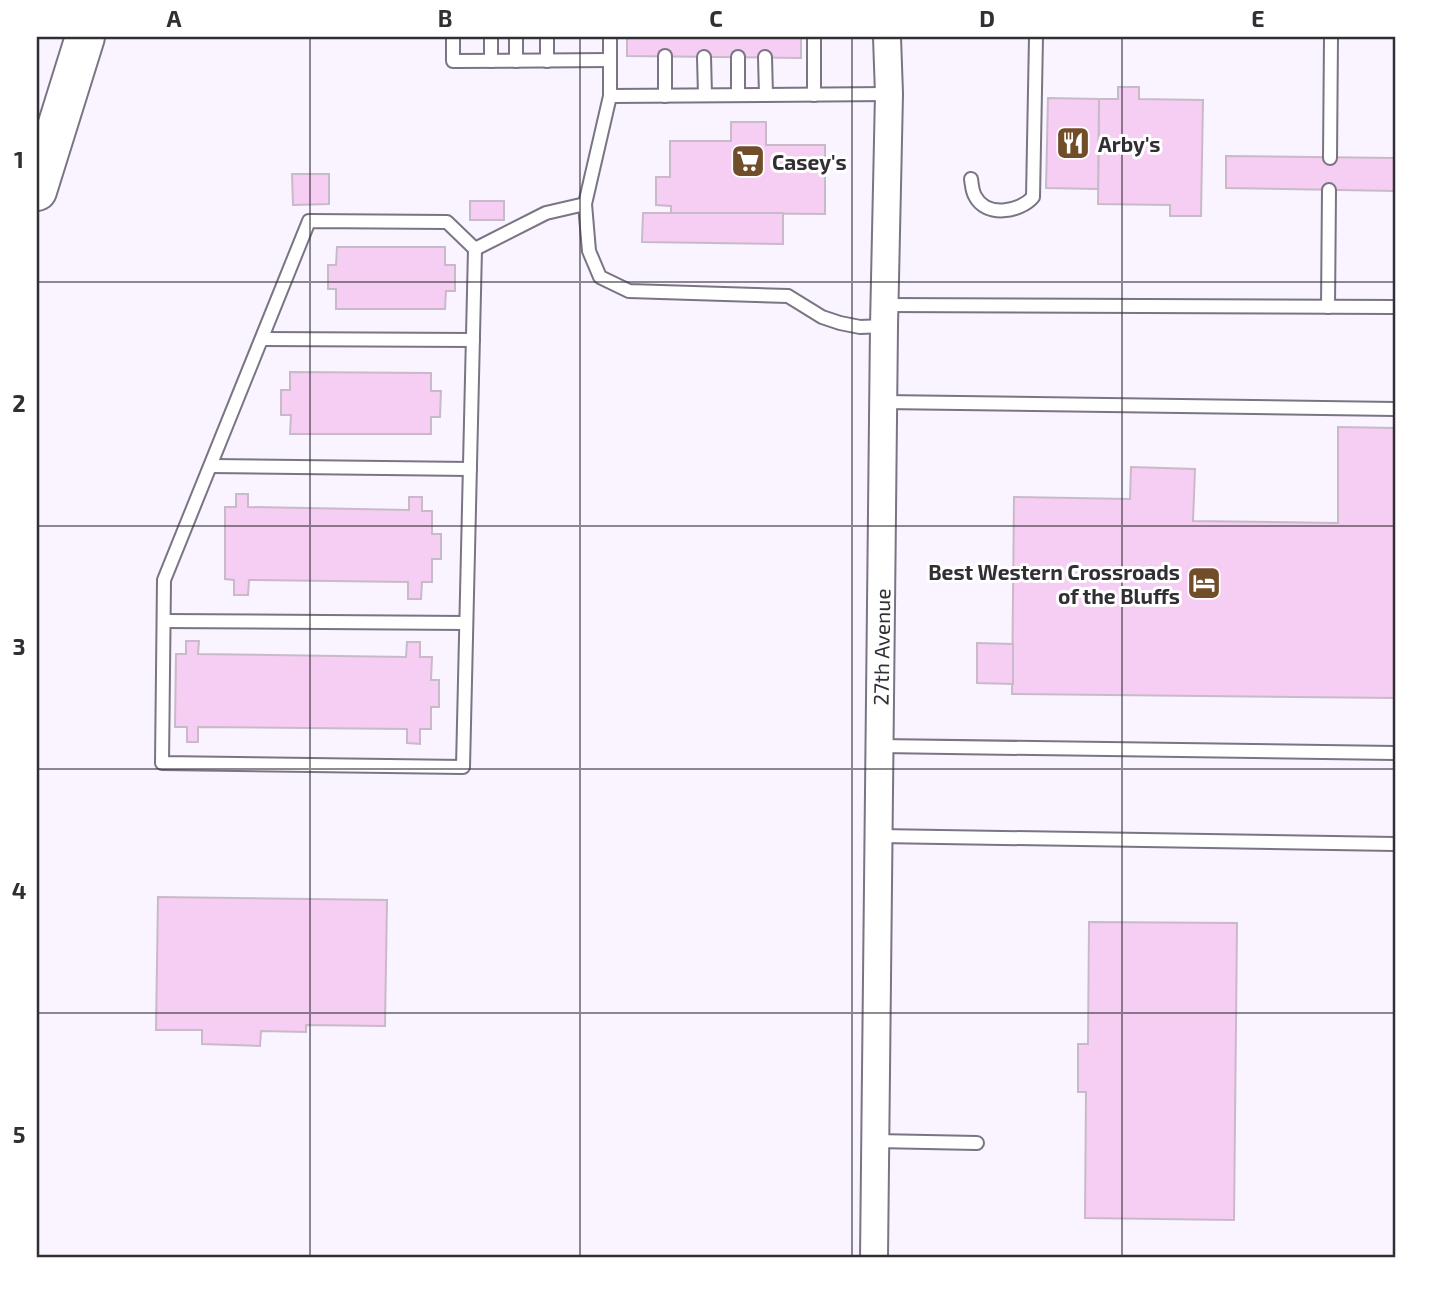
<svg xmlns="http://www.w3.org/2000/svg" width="1432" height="1295" viewBox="0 0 1432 1295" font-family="'Exo 2',sans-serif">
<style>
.building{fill:#f6cdf3;stroke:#c9bac7;stroke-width:2}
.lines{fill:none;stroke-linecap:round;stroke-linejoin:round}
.lane-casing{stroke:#7a7483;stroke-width:16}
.street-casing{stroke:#7a7483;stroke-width:30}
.highway-casing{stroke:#7a7483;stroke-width:42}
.lane{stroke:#fff;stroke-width:12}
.street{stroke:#fff;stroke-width:26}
.highway{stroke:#fff;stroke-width:38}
.grid{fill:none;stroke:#312e34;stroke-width:2;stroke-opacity:0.55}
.labels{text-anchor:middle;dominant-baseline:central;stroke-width:6;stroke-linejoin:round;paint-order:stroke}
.poi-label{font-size:21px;font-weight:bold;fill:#312e34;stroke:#fff;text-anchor:start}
.street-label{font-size:21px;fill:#312e34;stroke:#fff}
.neatline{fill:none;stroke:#312e34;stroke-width:2.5}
.grid-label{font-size:23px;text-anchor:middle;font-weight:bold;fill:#312e34}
</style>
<rect width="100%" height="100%" fill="#f9f4ff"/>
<g class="building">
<path d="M 627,37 L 801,37 L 801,58 L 627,56 Z"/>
<path d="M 1118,87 L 1139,87 L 1139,99 L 1203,100 L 1201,216 L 1170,216 L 1170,205 L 1098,204 L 1099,99 L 1118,99 Z"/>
<path d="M 1048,98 L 1099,99 L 1098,189 L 1046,188 Z"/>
<path d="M 731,122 L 766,122 L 766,145 L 825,145 L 825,214 L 671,213 L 671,206 L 656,205 L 656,177 L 670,177 L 670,141 L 731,141 Z"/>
<path d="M 1226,156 L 1395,158 L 1395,191 L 1226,188 Z"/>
<path d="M 292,174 L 329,174 L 329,204 L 293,205 Z"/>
<rect x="470" y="201" width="34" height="19"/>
<path d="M 643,213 L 783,213 L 783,244 L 642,242 Z"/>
<path d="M 337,247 L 445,247 L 445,265 L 455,265 L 455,291 L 446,291 L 445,309 L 336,309 L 336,289 L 328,289 L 328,265 L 336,265 Z"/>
<path d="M 290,372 L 431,373 L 431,391 L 441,391 L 440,417 L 431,417 L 431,434 L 290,434 L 291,415 L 281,415 L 281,390 L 290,390 Z"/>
<path d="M 1338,427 L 1395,428 L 1395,698 L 1012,694 L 1014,497 L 1130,499 L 1131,467 L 1195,469 L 1193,521 L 1338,523 Z"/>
<path d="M 236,494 L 248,494 L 248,507 L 409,510 L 409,497 L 422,497 L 422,511 L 432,511 L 432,534 L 441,534 L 441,559 L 432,559 L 432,582 L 422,582 L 421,599 L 408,599 L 408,582 L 249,580 L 248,595 L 234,595 L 234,580 L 225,579 L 225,507 L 236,507 Z"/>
<path d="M 186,641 L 199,641 L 198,654 L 406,657 L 407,642 L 420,642 L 420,657 L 432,657 L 431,680 L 439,680 L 439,707 L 431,707 L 431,729 L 420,729 L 420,744 L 407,743 L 407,729 L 198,727 L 198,742 L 187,742 L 187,727 L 175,727 L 176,654 L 186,654 Z"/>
<path d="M 977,643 L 1013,644 L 1013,684 L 977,683 Z"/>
<path d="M 158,897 L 387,900 L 385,1026 L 306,1025 L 306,1032 L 261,1031 L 260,1046 L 202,1044 L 202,1030 L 156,1030 Z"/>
<path d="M 1089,922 L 1237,923 L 1234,1220 L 1085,1218 L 1086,1092 L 1078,1092 L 1078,1044 L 1088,1044 Z"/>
</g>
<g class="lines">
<g class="lane-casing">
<g id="lane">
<path d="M 453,37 L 453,61 L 610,60"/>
<path d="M 491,37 L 491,61"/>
<path d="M 516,37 L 516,61"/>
<path d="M 610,37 L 610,96 L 889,94"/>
<path d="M 814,37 L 814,95"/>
<path d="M 704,57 L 705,95"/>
<path d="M 738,57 L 738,95"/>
<path d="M 765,57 L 766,95"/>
<path d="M 547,61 L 547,37"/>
<path d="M 610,96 L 585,204 L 589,251 L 600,277 L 629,291 L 788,296 L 822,317 L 840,323 L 860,327 L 884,326"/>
<path d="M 665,96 L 665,56"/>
<path d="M 1330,158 L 1331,37"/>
<path d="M 971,179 C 972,185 972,191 975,196 C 986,218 1020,212 1033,197 L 1036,37"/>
<path d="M 475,249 L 447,222 L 309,221 L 164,580 L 162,763 L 463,767 L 475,249 L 546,213 L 585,204"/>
<path d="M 884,305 L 1395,307"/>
<path d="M 1328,307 L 1329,190"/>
<path d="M 262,339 L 473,340"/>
<path d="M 883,402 L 1395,409"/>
<path d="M 211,466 L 470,469"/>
<path d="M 164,621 L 466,623"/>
<path d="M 880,746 L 1395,753"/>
<path d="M 879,836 L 1395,844"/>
<path d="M 876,1141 L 977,1143"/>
</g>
</g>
<g class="street-casing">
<path id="street" d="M 874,1258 L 884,326 L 889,94 L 887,37"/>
</g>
<g class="highway-casing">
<path id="highway" d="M 37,191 L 85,37"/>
</g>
<use href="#lane" class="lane"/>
<use href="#street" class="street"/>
<use href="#highway" class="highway"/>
</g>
<path class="grid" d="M 310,37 L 310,1258M 580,37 L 580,1258M 852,37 L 852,1258M 1122,37 L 1122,1258M 37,282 L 1395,282M 37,526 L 1395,526M 37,769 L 1395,769M 37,1013 L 1395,1013"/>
<defs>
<g id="restaurant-square" transform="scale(1.75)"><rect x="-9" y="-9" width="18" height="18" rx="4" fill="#724d29" stroke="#fff"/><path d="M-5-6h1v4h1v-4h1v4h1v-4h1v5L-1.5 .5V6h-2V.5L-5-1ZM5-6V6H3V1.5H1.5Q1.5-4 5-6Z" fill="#fff"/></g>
<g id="supermarket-square" transform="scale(1.75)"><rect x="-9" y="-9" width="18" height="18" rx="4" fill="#724d29" stroke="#fff"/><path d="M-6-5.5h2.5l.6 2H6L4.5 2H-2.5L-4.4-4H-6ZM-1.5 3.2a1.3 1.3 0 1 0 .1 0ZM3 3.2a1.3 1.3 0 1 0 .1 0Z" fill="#fff"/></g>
<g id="hotel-square" transform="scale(1.75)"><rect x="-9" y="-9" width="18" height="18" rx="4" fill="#724d29" stroke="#fff"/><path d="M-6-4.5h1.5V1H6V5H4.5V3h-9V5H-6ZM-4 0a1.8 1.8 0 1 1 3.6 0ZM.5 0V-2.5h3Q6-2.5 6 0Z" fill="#fff"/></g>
</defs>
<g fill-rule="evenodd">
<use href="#restaurant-square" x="1073" y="143"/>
<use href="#supermarket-square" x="748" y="161"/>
<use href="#hotel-square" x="1204" y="583"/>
</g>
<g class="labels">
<g class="poi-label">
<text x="1098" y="143">Arby's</text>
<text x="772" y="161">Casey's</text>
<text x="1180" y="571" text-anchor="end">Best Western Crossroads<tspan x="1180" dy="24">of the Bluffs</tspan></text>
</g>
<g class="street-label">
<text transform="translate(881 647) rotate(-89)">27th Avenue</text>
</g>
</g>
<rect width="1432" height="1295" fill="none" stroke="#ffffff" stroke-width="77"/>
<rect x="38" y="38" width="1356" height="1218" class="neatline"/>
<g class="grid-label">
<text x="174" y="27">A</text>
<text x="445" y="27">B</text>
<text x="716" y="27">C</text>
<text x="987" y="27">D</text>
<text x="1258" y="27">E</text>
<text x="19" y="168">1</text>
<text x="19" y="412">2</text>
<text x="19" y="655">3</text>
<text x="19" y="899">4</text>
<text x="19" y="1143">5</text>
</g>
</svg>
